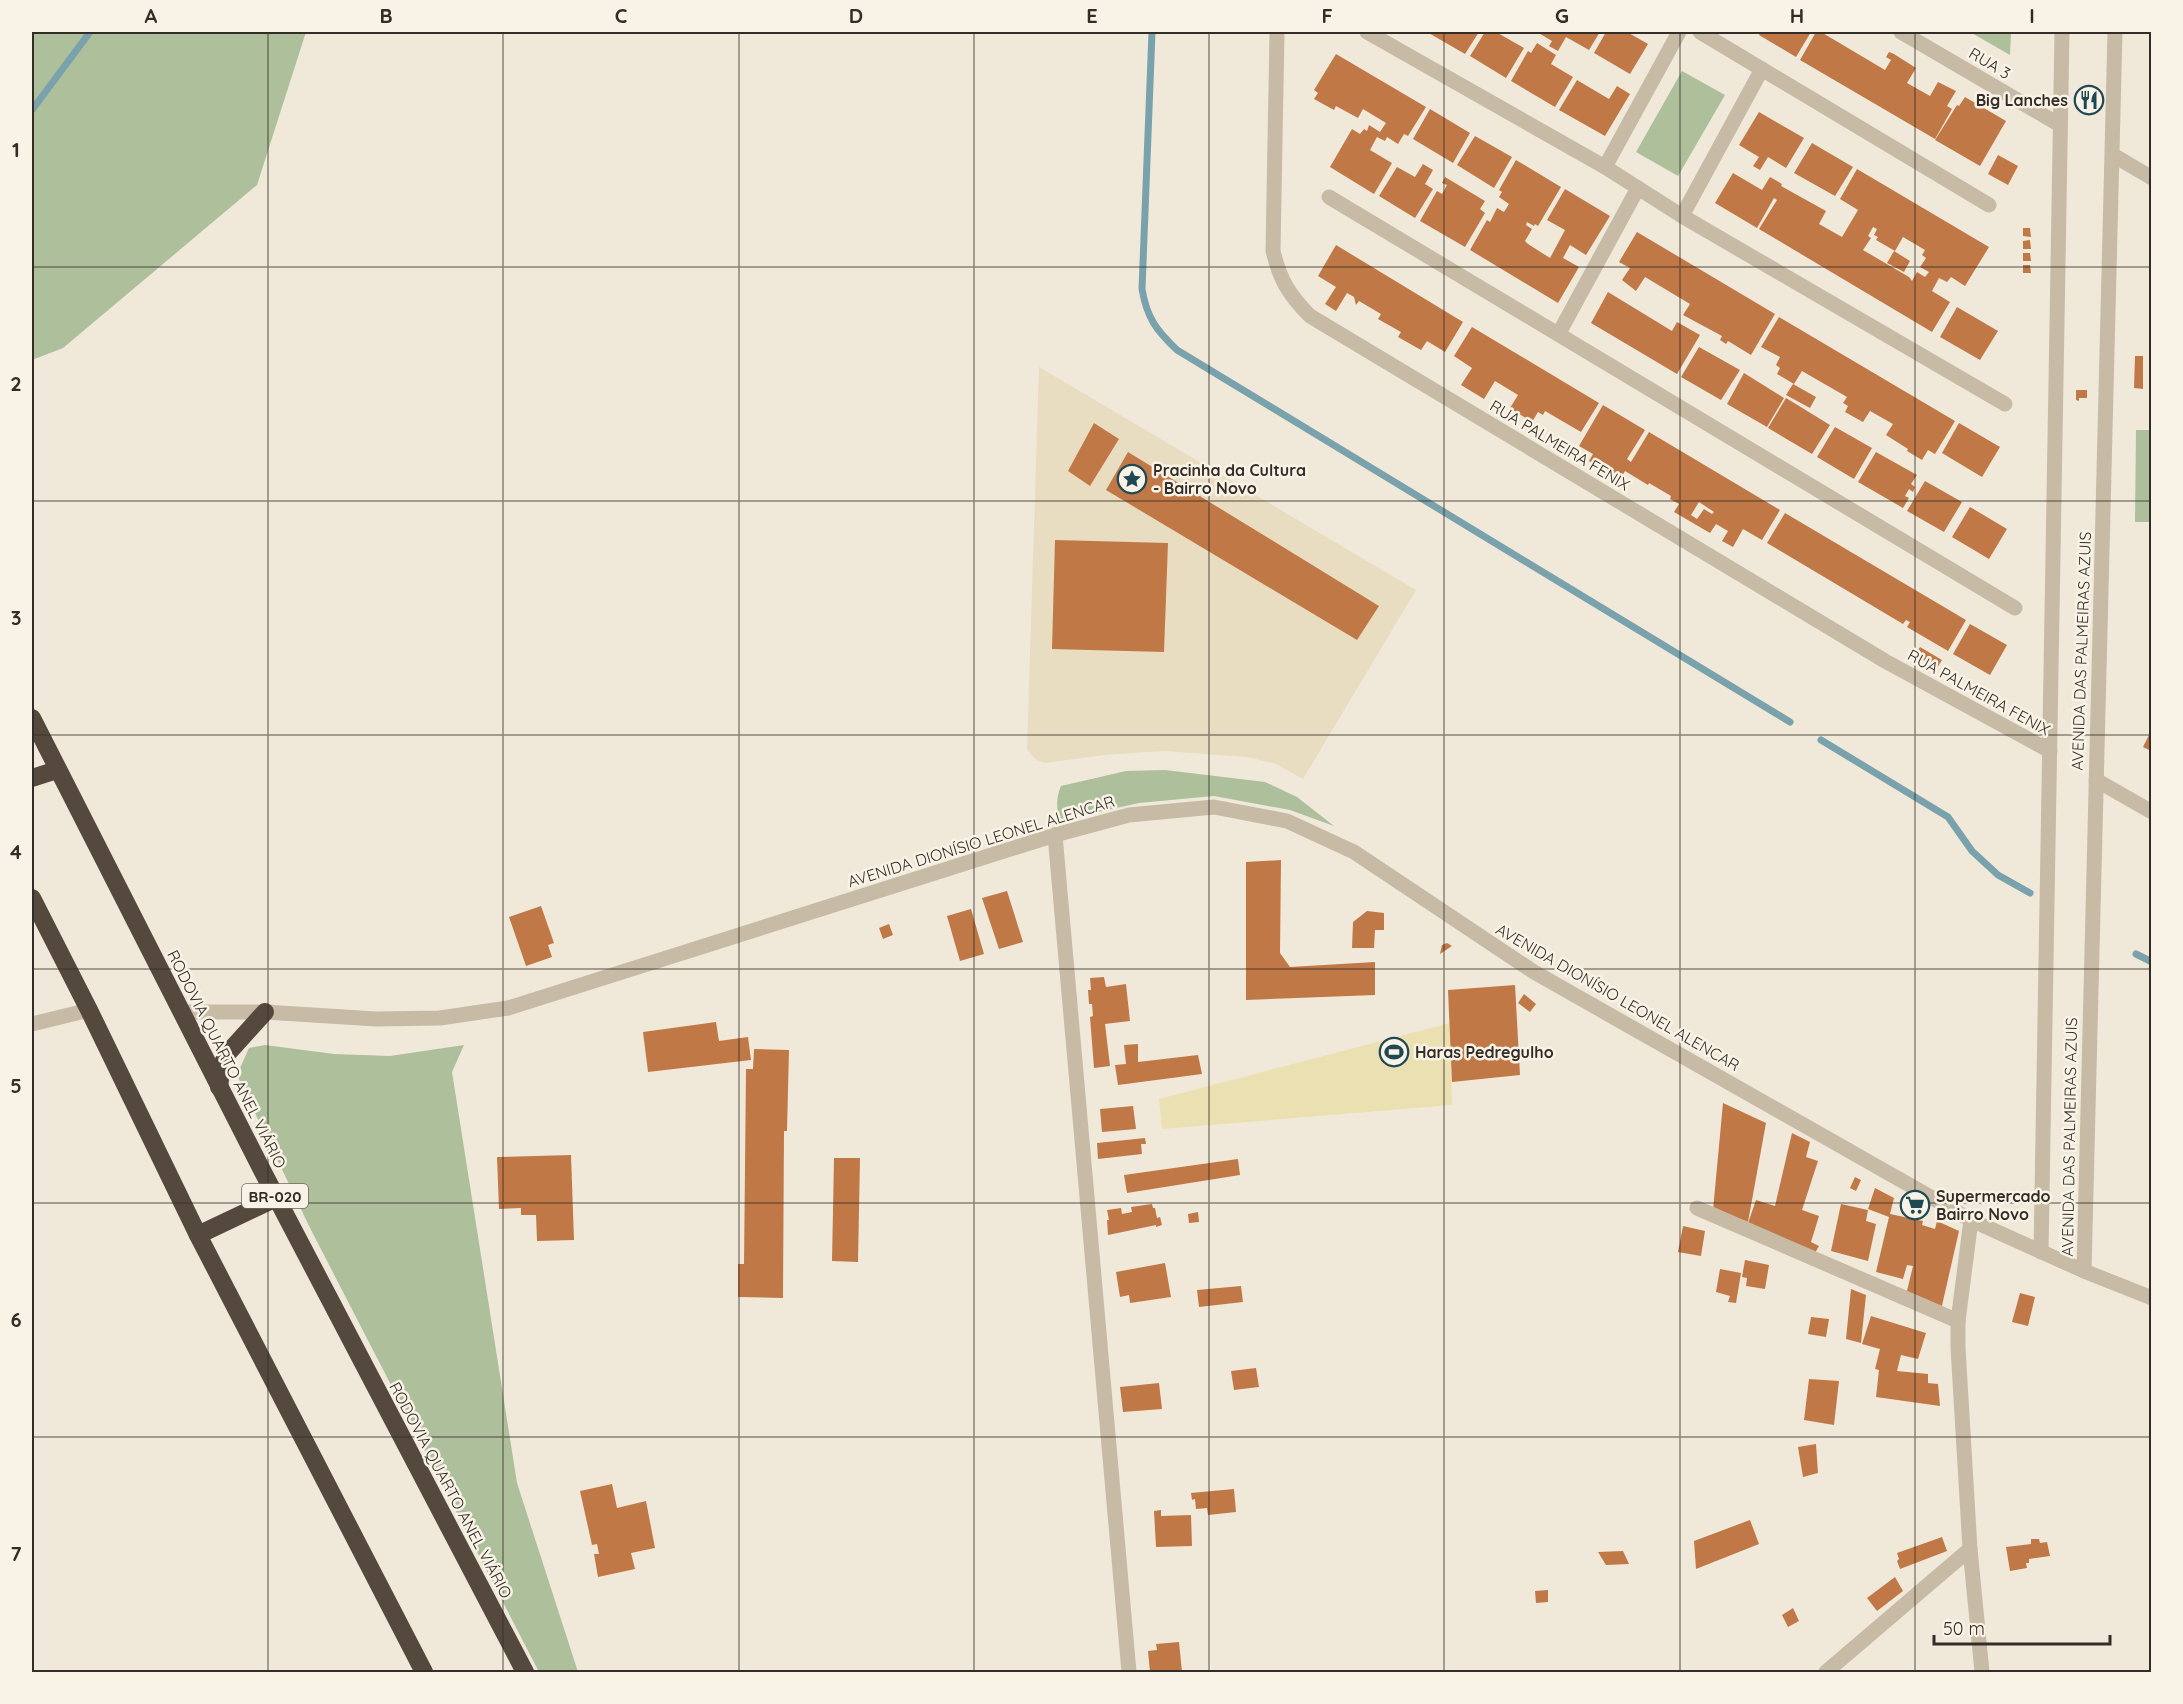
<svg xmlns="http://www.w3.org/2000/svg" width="2183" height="1704" viewBox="0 0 2183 1704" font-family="Quicksand,sans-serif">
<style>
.green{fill:#adbf9b}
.sand{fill:#ebe0b1}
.plaza{fill:#e8ddc1}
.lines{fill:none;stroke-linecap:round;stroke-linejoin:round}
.stream{stroke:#7aa2ac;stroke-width:7}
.building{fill:#c17847;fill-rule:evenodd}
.minor{stroke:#c8bba6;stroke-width:15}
.highway{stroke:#55493e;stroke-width:18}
.grid{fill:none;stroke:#342d27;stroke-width:1.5;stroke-opacity:0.55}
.labels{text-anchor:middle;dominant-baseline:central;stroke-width:5;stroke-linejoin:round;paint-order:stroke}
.shield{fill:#f8f3e6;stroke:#6f6860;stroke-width:1.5}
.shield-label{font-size:15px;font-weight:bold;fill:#342d27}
.street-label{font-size:16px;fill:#342d27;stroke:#f8f3e6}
.poi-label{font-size:16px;font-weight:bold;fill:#342d27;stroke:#f8f3e6;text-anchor:start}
.neatline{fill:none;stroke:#342d27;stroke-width:2}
.grid-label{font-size:20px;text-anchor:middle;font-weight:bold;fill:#342d27}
</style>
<rect width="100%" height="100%" fill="#f0e9da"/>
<g class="green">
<path d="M 32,32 L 306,32 L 257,185 L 63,348 L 32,360 Z"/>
<path d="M 1970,32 L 2011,32 L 2010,55 Z"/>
<path d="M 1682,71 L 1725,95 L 1678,176 L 1636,152 Z"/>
<path d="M 2136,430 L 2151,430 L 2151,522 L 2135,522 Z"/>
<path d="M 1165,770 L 1265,782 L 1297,797 L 1334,826 L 1290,810 L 1214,796 L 1139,803 L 1080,816 L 1060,824 C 1057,809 1055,800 1061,786 L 1126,771 Z"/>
<path d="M 265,1045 L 334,1054 L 390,1056 L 464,1045 L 452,1072 L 517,1483 L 578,1672 L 539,1672 L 309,1226 L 237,1075 L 249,1048 Z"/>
</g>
<path class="sand" d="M 1450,1023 L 1452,1105 L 1162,1129 L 1159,1099 Z"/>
<path class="plaza" d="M 1039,367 L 1416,590 L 1303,779 L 1276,764 L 1247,757 L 1164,751 L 1104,755 L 1045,763 L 1038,761 L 1027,750 Z"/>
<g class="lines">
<g class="stream">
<path d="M 1152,32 L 1142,289 C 1147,318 1156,330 1177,350 L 1790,722"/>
<path d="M 32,110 L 90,32"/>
<path d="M 1821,740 L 1948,817 L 1972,851 L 1998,875 L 2030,893"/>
<path d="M 2136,954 L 2152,962"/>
</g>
</g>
<g class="building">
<path d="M 1427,32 L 1479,32 L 1465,54 Z"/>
<path d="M 1485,32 L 1496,32 L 1524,48 L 1506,78 L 1470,56 Z"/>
<path d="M 1537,32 L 1600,32 L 1589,50 L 1566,37 L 1558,51 L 1549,46 L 1552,41 Z"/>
<path d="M 1606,32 L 1627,32 L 1648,44 L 1630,74 L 1594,53 Z"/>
<path d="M 1761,32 L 1811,32 L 1796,57 L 1759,35 Z"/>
<path d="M 1816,32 L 1821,32 L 1885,70 L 1891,60 L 1886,57 L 1889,52 L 1894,54 L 1916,68 L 1907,83 L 1930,96 L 1938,82 L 1956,91 L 1947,106 L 1952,109 L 1935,139 L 1800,60 Z"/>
<path d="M 1537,43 L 1556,55 L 1551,64 L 1573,77 L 1555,107 L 1511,81 L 1528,51 L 1531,53 Z"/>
<path d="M 1336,54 L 1426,107 L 1408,136 L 1404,134 L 1398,144 L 1387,137 L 1385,141 L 1377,137 L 1370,150 L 1392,163 L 1374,194 L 1330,167 L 1352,129 L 1360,134 L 1364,129 L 1367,131 L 1369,125 L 1380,132 L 1386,123 L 1363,109 L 1358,118 L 1336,106 L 1334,110 L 1314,99 L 1318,93 L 1314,90 Z"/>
<path d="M 1577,80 L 1609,99 L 1617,86 L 1630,94 L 1605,136 L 1559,110 Z"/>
<path d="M 1965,97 L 2006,121 L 1980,166 L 1935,140 L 1957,105 L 1959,106 Z"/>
<path d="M 1430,109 L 1470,133 L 1453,163 L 1413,139 Z"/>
<path d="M 1759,112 L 1804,138 L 1786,168 L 1768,157 L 1760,170 L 1753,166 L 1759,157 L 1739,145 Z"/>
<path d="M 1475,136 L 1512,157 L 1494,188 L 1457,165 Z"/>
<path d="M 1812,143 L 1853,167 L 1835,196 L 1794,173 Z"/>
<path d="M 1998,155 L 2018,166 L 2008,185 L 1988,174 Z"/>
<path d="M 1516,160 L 1561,187 L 1538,226 L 1535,224 L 1534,226 L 1527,222 L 1526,225 L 1532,229 L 1525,241 L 1528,244 L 1550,258 L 1565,230 L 1547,220 L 1565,189 L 1610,216 L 1586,255 L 1570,245 L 1563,258 L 1579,267 L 1558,303 L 1470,250 L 1487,220 L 1490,222 L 1497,208 L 1504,212 L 1509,204 L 1499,197 L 1502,192 L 1499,190 Z"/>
<path d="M 1423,164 L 1433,170 L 1425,184 L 1433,189 L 1415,218 L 1379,196 L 1397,167 L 1415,177 Z"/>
<path d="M 1857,169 L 1989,247 L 1965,286 L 1951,277 L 1947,282 L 1939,278 L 1932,291 L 1950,302 L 1932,332 L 1759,229 L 1777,200 L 1774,198 L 1757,228 L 1715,203 L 1733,173 L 1762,190 L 1770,177 L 1782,184 L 1781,186 L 1826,211 L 1819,224 L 1842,237 L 1858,210 L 1840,199 ZM 1873,227 L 1877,229 L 1874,235 L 1878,237 L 1876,240 L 1895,251 L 1903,237 L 1925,250 L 1922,255 L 1926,258 L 1920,267 L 1929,272 L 1925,277 L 1917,272 L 1912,281 L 1909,277 L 1863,250 L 1871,238 L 1868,236 Z"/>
<path d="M 1445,177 L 1485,201 L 1480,209 L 1485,213 L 1465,247 L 1420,221 L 1437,191 L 1442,194 L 1447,185 L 1442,183 Z"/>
<path d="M 2023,228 L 2030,228 L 2031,237 L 2023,236 Z"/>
<path d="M 1637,232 L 1775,314 L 1751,355 L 1728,341 L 1726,344 L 1720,340 L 1722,336 L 1683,315 L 1690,304 L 1645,277 L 1636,291 L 1622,280 L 1630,268 L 1619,262 Z"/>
<path d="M 2030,240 L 2031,249 L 2023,249 L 2023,241 Z"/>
<path d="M 1336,245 L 1463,322 L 1445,352 L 1427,341 L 1421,350 L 1398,337 L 1401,332 L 1378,319 L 1381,314 L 1359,301 L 1356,305 L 1354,297 L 1347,293 L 1336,311 L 1325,304 L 1336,287 L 1318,276 Z"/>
<path d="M 1894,251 L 1910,261 L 1904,272 L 1887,263 Z"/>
<path d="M 2023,253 L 2030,253 L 2031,261 L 2023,261 Z"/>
<path d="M 2023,265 L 2030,265 L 2031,273 L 2023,273 Z"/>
<path d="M 1608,292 L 1672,331 L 1677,322 L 1700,335 L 1677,374 L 1591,323 Z"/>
<path d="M 1957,307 L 1998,331 L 1980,360 L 1940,337 Z"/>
<path d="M 1779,317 L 1955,421 L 1935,454 L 1928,450 L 1922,460 L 1907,451 L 1908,449 L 1886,435 L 1893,424 L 1870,411 L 1863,422 L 1845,412 L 1848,406 L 1843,403 L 1847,397 L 1802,371 L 1794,384 L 1777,374 L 1780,368 L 1776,365 L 1780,357 L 1761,347 Z"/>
<path d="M 1472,327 L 1599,403 L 1581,432 L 1545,411 L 1543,415 L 1538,412 L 1532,422 L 1510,408 L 1518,395 L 1495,381 L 1484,399 L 1461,385 L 1472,368 L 1454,356 Z"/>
<path d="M 1699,347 L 1740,370 L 1721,400 L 1681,377 Z"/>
<path d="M 2135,356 L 2143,356 L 2143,389 L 2134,388 Z"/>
<path d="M 1744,373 L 1784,398 L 1767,427 L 1727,404 Z"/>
<path d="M 1793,384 L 1816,397 L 1810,408 L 1786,395 Z"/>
<path d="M 2076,390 L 2087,390 L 2087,398 L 2079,398 L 2079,401 L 2076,400 Z"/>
<path d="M 1786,398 L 1830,425 L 1812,454 L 1768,428 Z"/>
<path d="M 1603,405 L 1645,430 L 1627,459 L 1631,462 L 1649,432 L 1780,510 L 1762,540 L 1743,529 L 1733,547 L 1722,541 L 1728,531 L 1716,524 L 1710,533 L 1674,512 L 1679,504 L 1670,499 L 1671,496 L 1649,483 L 1648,485 L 1625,471 L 1620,480 L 1589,461 L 1593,454 L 1579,446 ZM 1699,502 L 1714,512 L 1712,514 L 1704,509 L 1697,519 L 1691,515 Z"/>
<path d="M 1094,423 L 1119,439 L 1090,486 L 1068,471 Z"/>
<path d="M 1959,423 L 2000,447 L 1982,477 L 1942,453 Z"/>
<path d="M 1835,427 L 1872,448 L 1854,479 L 1817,457 Z"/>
<path d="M 1128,452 L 1379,606 L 1357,640 L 1106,490 Z"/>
<path d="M 1876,452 L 1917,475 L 1911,484 L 1915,487 L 1913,492 L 1909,489 L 1905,496 L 1909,498 L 1903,508 L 1858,482 Z"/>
<path d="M 1925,481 L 1962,502 L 1944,532 L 1907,511 Z"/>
<path d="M 1970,507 L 2007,529 L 1989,559 L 1952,537 Z"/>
<path d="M 1785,513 L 1966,620 L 1948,651 L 1907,627 L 1910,622 L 1906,620 L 1903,624 L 1767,543 Z"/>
<path d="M 1055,540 L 1168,543 L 1164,652 L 1052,649 Z"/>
<path d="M 1970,624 L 2007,645 L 1990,675 L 1953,654 Z"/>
<path d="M 1920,647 L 1942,660 L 1937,668 L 1915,655 Z"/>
<path d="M 2151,731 L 2151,751 L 2143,747 Z"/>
<path d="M 1281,860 L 1280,953 L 1290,967 L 1375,962 L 1375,995 L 1246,1000 L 1246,862 Z"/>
<path d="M 1007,891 L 1023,942 L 999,949 L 982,898 Z"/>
<path d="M 541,906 L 554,943 L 548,945 L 552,957 L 526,966 L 509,917 Z"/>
<path d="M 971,909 L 984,954 L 960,961 L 947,916 Z"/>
<path d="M 1367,911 L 1384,913 L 1384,930 L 1375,930 L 1374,948 L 1352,948 L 1353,922 Z"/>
<path d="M 889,924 L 893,935 L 883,939 L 879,928 Z"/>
<path d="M 1447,943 L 1452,946 L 1440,954 L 1442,945 Z"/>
<path d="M 1104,977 L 1106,987 L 1126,984 L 1130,1021 L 1105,1024 L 1110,1066 L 1094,1068 L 1090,1017 L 1093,1016 L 1092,1004 L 1089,1004 L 1088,990 L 1091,990 L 1090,978 Z"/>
<path d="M 1515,985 L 1520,1075 L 1452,1082 L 1448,990 Z"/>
<path d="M 1524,994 L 1536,1004 L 1530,1012 L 1518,1003 Z"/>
<path d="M 716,1022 L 719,1041 L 748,1037 L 751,1060 L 648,1072 L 643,1032 Z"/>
<path d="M 1138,1044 L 1138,1062 L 1198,1055 L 1202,1074 L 1118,1085 L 1115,1065 L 1126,1064 L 1124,1045 Z"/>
<path d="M 754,1049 L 789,1050 L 787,1131 L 784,1131 L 783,1298 L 738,1297 L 738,1264 L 744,1264 L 746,1069 L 753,1069 Z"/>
<path d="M 1723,1103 L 1766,1123 L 1748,1222 L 1713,1210 Z"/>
<path d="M 1133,1106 L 1136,1129 L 1102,1132 L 1100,1109 Z"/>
<path d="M 1792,1133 L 1810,1142 L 1806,1157 L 1818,1161 L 1802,1210 L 1819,1216 L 1811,1242 L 1819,1246 L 1815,1253 L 1747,1226 L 1756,1200 L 1775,1206 Z"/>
<path d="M 1145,1138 L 1146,1144 L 1141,1144 L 1142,1154 L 1098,1159 L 1097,1143 Z"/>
<path d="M 571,1155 L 574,1240 L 537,1241 L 536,1215 L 521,1215 L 521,1208 L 499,1209 L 497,1157 Z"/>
<path d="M 834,1158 L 860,1158 L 858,1262 L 832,1261 Z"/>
<path d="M 1238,1159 L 1240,1175 L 1127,1193 L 1124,1175 Z"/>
<path d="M 1855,1177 L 1861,1180 L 1856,1191 L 1850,1188 Z"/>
<path d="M 1875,1188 L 1894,1198 L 1890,1214 L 1923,1221 L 1922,1225 L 1935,1229 L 1937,1221 L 1959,1231 L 1941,1310 L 1906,1295 L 1913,1266 L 1907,1265 L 1903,1279 L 1876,1272 L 1889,1217 L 1868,1209 Z"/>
<path d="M 1152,1204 L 1153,1208 L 1155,1208 L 1157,1218 L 1160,1217 L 1162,1225 L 1156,1227 L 1156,1225 L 1108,1235 L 1107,1220 L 1109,1220 L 1107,1210 L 1121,1208 L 1122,1214 L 1132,1212 L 1131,1207 Z"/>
<path d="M 1841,1204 L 1868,1210 L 1866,1221 L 1876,1224 L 1868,1261 L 1831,1251 Z"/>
<path d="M 1198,1212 L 1199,1222 L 1189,1223 L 1188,1214 Z"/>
<path d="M 1683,1226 L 1705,1231 L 1701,1256 L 1678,1252 Z"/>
<path d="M 1745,1260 L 1769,1265 L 1765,1289 L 1746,1286 L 1747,1278 L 1742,1277 Z"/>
<path d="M 1165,1263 L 1171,1297 L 1130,1303 L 1129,1295 L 1120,1297 L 1116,1272 Z"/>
<path d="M 1720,1269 L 1741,1273 L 1736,1303 L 1728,1302 L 1730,1296 L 1716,1292 Z"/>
<path d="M 1241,1286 L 1243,1302 L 1199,1307 L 1197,1290 Z"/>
<path d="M 1851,1289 L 1866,1295 L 1861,1343 L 1846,1339 Z"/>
<path d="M 2020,1293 L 2035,1297 L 2028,1326 L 2012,1322 Z"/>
<path d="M 1871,1316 L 1926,1333 L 1918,1359 L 1901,1355 L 1897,1371 L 1928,1374 L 1928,1383 L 1938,1384 L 1940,1406 L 1876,1397 L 1879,1370 L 1875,1369 L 1880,1349 L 1862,1344 Z"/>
<path d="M 1811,1317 L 1829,1319 L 1826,1337 L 1808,1334 Z"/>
<path d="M 1256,1368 L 1259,1387 L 1234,1390 L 1231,1371 Z"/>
<path d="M 1809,1379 L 1839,1381 L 1834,1425 L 1804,1420 Z"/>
<path d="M 1159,1383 L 1162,1409 L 1123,1412 L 1120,1387 Z"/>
<path d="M 1816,1444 L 1818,1473 L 1803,1477 L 1798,1447 Z"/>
<path d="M 612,1484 L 617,1508 L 646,1501 L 655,1548 L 631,1553 L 635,1569 L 598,1577 L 594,1554 L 599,1554 L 597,1544 L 592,1545 L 580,1491 Z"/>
<path d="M 1234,1489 L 1236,1512 L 1208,1515 L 1207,1508 L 1196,1509 L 1195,1499 L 1192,1500 L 1191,1493 Z"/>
<path d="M 1161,1510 L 1161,1516 L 1191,1515 L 1192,1546 L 1156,1547 L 1154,1511 Z"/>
<path d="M 1750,1520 L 1759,1544 L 1696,1569 L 1694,1541 Z"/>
<path d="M 1942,1537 L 1947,1551 L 1900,1569 L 1897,1561 L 1899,1559 L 1897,1553 Z"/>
<path d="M 2031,1539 L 2039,1539 L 2040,1543 L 2047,1542 L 2050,1556 L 2029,1559 L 2029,1563 L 2026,1563 L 2027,1568 L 2010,1571 L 2006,1547 L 2031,1544 Z"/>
<path d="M 1623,1551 L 1629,1564 L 1606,1565 L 1598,1552 Z"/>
<path d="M 1895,1577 L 1903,1591 L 1877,1611 L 1867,1598 Z"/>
<path d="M 1548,1590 L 1548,1602 L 1536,1603 L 1535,1591 Z"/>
<path d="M 1793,1608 L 1799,1621 L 1788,1627 L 1782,1615 Z"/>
<path d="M 1179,1642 L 1182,1672 L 1150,1672 L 1148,1651 L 1157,1650 L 1156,1644 Z"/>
</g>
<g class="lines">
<g class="minor">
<path d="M 1277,32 L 1273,251 C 1280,280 1289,295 1310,316 L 1885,661 L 2050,751"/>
<path d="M 1367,32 L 1605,167 L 1682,216 L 2005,404"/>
<path d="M 1700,32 L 1989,205"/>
<path d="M 1901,32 L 2060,125"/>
<path d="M 2113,155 L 2152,178"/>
<path d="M 1605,167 L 1679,32"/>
<path d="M 1329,197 L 2015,608"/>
<path d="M 1682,216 L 1762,69"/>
<path d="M 1559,333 L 1638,188"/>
<path d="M 2096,780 L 2152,812"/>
<path d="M 1055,835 L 1129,1672"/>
<path d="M 180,1012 L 265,1012 L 376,1019 L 440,1018 L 508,1008 L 1055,835 L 1129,815 L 1214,807 L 1287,821 L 1354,852 L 1534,972 L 1971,1220 L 2084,1271 L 2152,1298"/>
<path d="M 32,1024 L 89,1010"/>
<path d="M 1697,1208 L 1958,1321"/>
<path d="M 1971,1220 L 1958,1321 L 1958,1348 L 1970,1549 L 1982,1672"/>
<path d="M 2041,1252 L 2062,32"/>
<path d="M 2084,1271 L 2115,32"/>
<path d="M 1826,1672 L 1970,1549"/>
</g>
<g class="highway">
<path d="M 32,718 L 263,1172 L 525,1672"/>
<path d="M 32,778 L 57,770"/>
<path d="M 32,898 L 89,1010 L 198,1235 L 424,1672"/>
<path d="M 219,1087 L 222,1065 L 227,1054 L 265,1012"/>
<path d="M 198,1235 L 276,1198"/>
</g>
</g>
<path class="grid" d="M 268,32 L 268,1672M 503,32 L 503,1672M 739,32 L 739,1672M 974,32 L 974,1672M 1209,32 L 1209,1672M 1444,32 L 1444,1672M 1680,32 L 1680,1672M 1915,32 L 1915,1672M 32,267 L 2152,267M 32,501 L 2152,501M 32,735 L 2152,735M 32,969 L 2152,969M 32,1203 L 2152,1203M 32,1437 L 2152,1437"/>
<defs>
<g id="restaurant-ring" transform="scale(1.5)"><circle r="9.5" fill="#f8f3e6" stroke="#1e4854" stroke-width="1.5"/><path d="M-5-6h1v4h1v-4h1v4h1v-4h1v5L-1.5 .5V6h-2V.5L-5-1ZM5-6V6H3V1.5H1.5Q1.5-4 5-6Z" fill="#1e4854"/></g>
<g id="sight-ring" transform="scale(1.5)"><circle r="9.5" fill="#f8f3e6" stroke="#1e4854" stroke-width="1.5"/><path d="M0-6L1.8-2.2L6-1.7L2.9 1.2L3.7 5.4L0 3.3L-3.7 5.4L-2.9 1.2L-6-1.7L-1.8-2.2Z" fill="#1e4854"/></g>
<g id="stadium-ring" transform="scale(1.5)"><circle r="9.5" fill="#f8f3e6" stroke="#1e4854" stroke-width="1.5"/><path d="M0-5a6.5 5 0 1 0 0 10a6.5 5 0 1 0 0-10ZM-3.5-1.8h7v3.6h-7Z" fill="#1e4854"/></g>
<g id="supermarket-ring" transform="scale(1.5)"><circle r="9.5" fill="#f8f3e6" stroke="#1e4854" stroke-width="1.5"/><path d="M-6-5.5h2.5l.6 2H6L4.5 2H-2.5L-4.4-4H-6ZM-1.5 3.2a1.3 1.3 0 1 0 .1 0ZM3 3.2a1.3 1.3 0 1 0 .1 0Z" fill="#1e4854"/></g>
</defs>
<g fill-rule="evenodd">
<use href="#restaurant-ring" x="2089" y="100"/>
<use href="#sight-ring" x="1132" y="479"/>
<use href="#stadium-ring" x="1394" y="1052"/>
<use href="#supermarket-ring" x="1915" y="1205"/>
</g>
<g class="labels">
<rect class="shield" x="242" y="1184" width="66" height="24" rx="4.5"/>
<g class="shield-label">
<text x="275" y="1196">BR-020</text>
</g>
<g class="street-label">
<text transform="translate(1990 63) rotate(31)">RUA 3</text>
<text transform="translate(1560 445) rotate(31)">RUA PALMEIRA FENIX</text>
<text transform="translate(2081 651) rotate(-88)">AVENIDA DAS PALMEIRAS AZUIS</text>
<text transform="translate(1979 692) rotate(29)">RUA PALMEIRA FENIX</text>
<text transform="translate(981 841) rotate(-17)">AVENIDA DIONÍSIO LEONEL ALENCAR</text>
<text transform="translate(1618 997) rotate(30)">AVENIDA DIONÍSIO LEONEL ALENCAR</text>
<text transform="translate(227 1059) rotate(63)">RODOVIA QUARTO ANEL VIÁRIO</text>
<text transform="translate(2069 1137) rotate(-89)">AVENIDA DAS PALMEIRAS AZUIS</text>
<text transform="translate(451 1490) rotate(62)">RODOVIA QUARTO ANEL VIÁRIO</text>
</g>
<g class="poi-label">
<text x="2068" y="100" text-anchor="end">Big Lanches</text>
<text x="1153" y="470">Pracinha da Cultura<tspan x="1153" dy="18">- Bairro Novo</tspan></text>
<text x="1415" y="1052">Haras Pedregulho</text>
<text x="1936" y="1196">Supermercado<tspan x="1936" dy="18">Bairro Novo</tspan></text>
</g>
</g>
<rect width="2183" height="1704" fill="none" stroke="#f8f3e6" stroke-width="66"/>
<path d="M1934 1635v9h176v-9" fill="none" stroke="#342d27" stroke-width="3"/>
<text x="1943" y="1635" font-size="18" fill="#342d27" stroke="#f8f3e6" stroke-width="4.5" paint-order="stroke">50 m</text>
<rect x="33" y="33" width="2117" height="1638" class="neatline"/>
<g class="grid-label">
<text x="151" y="23">A</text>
<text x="386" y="23">B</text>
<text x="621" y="23">C</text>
<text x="856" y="23">D</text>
<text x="1092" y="23">E</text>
<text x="1327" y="23">F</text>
<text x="1562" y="23">G</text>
<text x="1797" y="23">H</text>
<text x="2032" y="23">I</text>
<text x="16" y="157">1</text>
<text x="16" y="391">2</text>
<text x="16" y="625">3</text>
<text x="16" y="859">4</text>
<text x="16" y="1093">5</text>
<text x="16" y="1327">6</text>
<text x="16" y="1561">7</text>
</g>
</svg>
